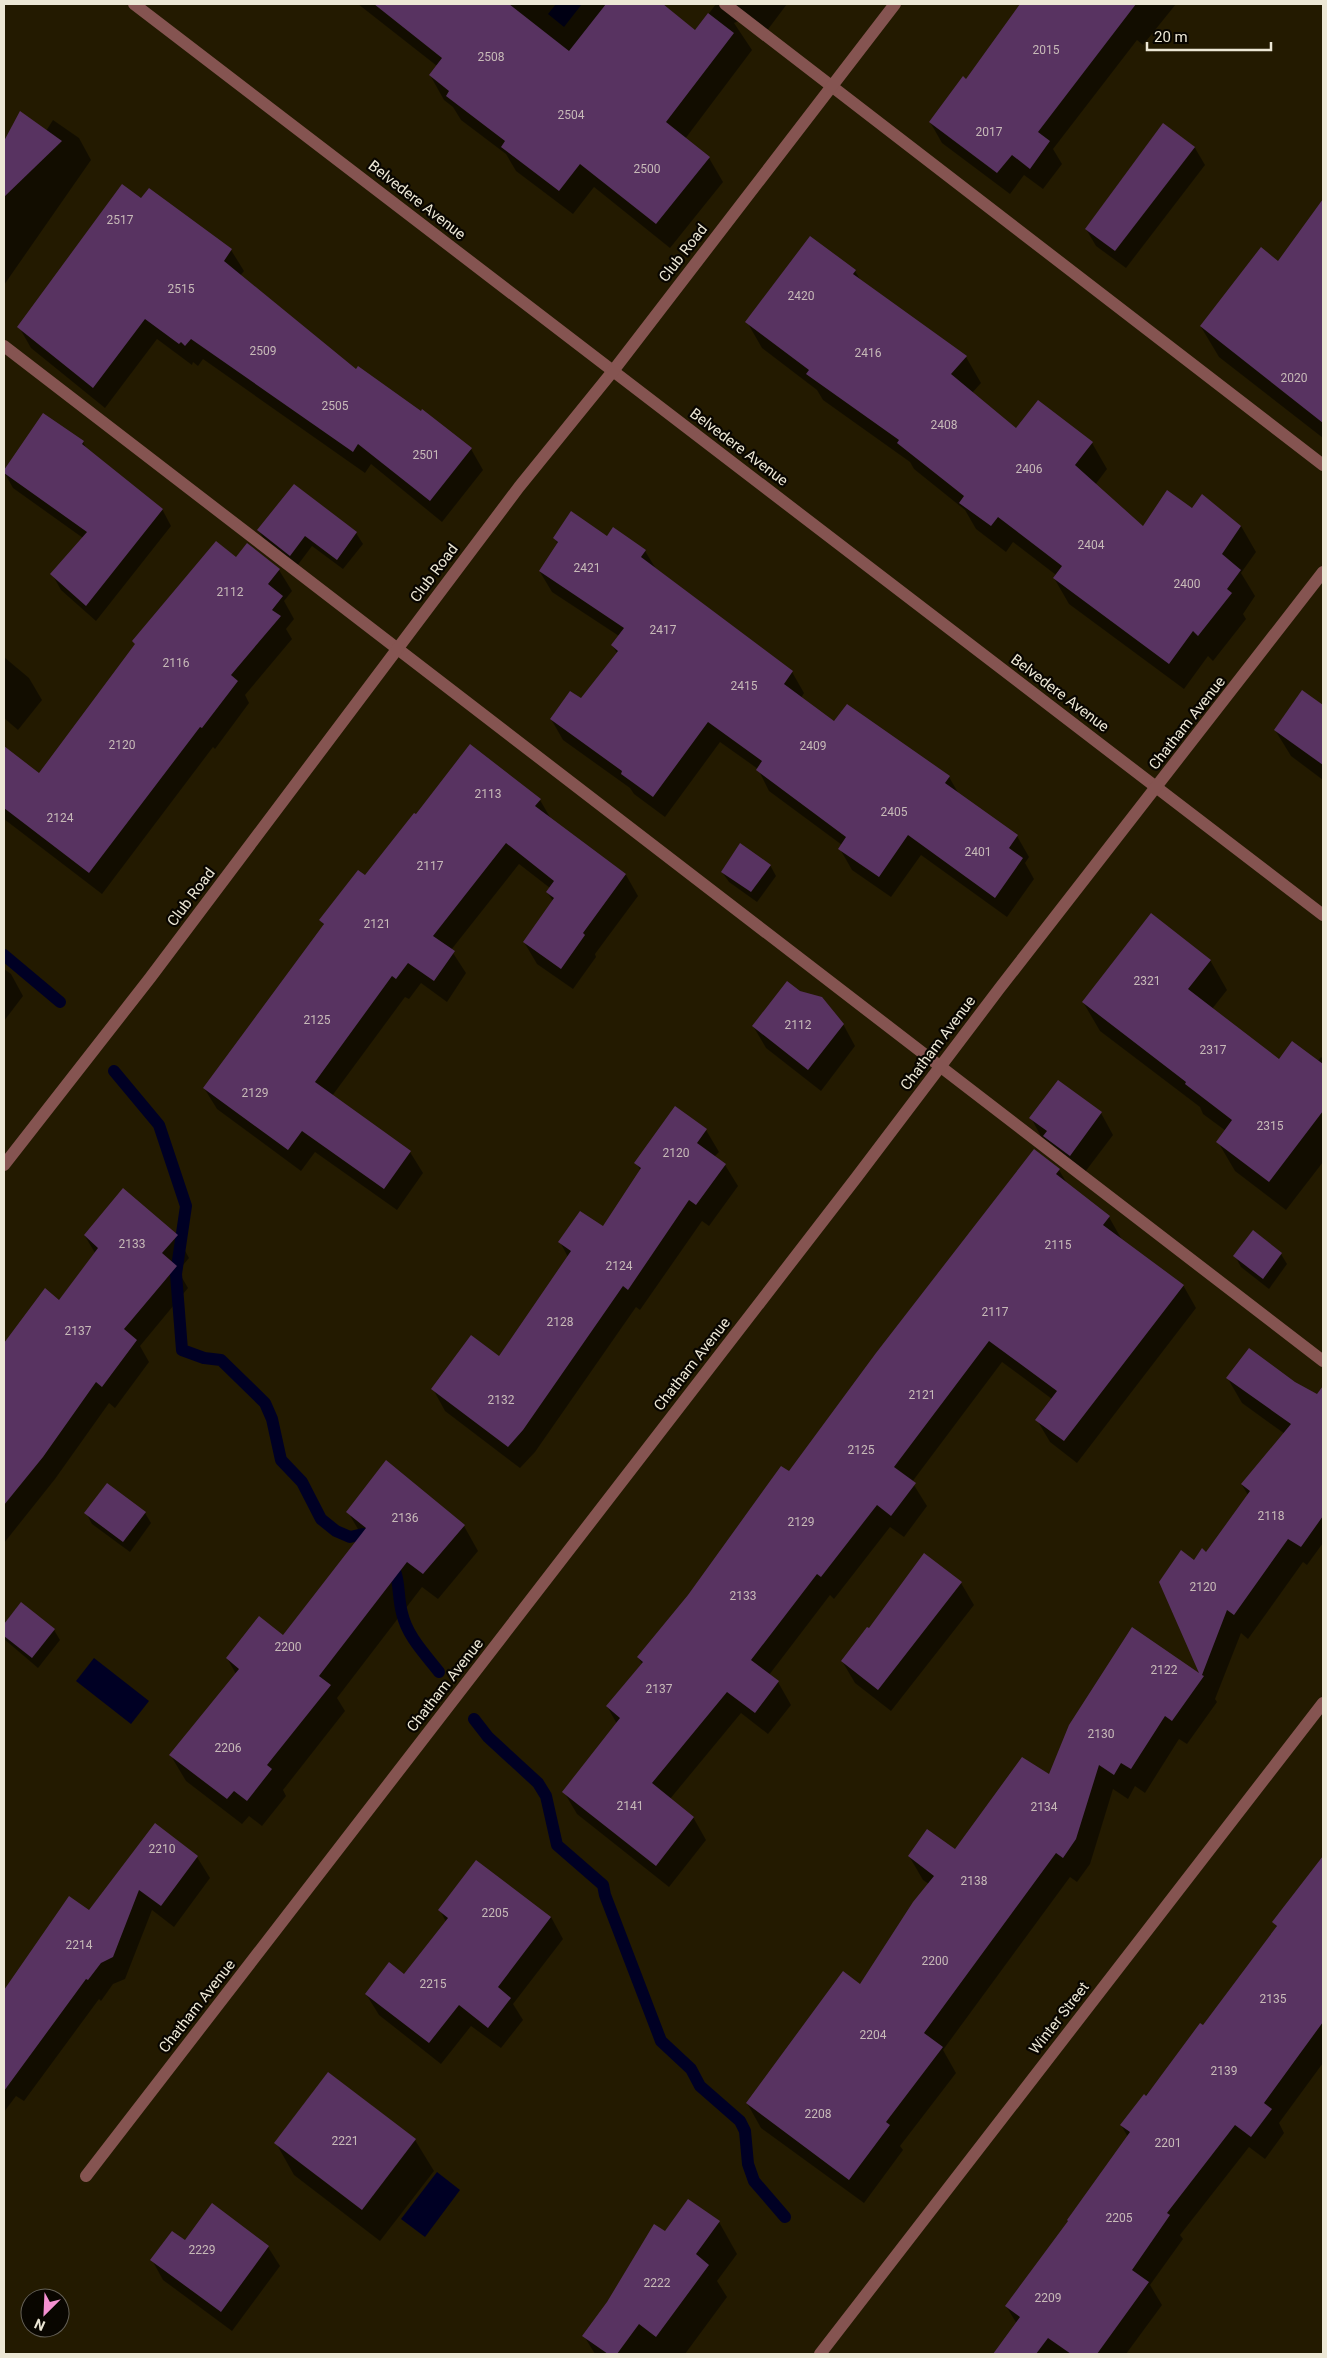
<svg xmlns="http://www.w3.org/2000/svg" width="1327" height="2358" viewBox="0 0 1327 2358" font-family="Roboto,sans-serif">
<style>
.water{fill:#000024}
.shadow{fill:#0007}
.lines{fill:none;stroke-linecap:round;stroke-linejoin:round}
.stream{stroke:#000024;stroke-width:12}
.building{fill:#583361}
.minor{stroke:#855451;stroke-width:12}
.labels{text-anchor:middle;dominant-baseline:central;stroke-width:4.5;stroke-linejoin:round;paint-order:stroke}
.number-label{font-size:12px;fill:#c7bab8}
.street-label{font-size:15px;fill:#ece7d5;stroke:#090600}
</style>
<rect width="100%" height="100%" fill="#231a00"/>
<g class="water">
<path d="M 556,4 L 582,4 L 564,27 L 548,14 Z"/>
<path d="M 94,1658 L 149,1701 L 131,1724 L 76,1681 Z"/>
<path d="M 437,2172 L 460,2190 L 425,2237 L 401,2219 Z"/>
</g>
<g class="shadow">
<path d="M 358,4 L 661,4 L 695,32 L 716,4 L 787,4 L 763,36 L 741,20 L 734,23 L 752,50 L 685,139 L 709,158 L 723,182 L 670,248 L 594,187 L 573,214 L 516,171 L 506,154 L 461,120 L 453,107 L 444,100 L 430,75 L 437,66 Z"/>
<path d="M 1021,4 L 1176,4 L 1143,45 L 1137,40 L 1053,149 L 1062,164 L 1043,189 L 1024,175 L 1010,194 L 942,143 L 930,122 L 967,81 Z"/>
<path d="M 21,113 L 46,131 L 53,120 L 79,138 L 91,160 L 4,285 L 4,143 Z"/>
<path d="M 1163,125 L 1195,148 L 1205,165 L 1126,268 L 1096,246 L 1086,229 Z"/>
<path d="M 149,190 L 231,250 L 244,271 L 240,276 L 356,371 L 471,449 L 483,470 L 442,522 L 371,464 L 365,473 L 203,359 L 198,366 L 193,362 L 192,365 L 157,339 L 105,408 L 31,348 L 19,327 Z"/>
<path d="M 1323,201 L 1323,438 L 1219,357 L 1201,327 L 1278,263 Z"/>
<path d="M 855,271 L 861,281 L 966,357 L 981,383 L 972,393 L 1017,430 L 1092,443 L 1107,469 L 1095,485 L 1143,528 L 1192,510 L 1241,526 L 1256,552 L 1241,573 L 1255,596 L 1243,614 L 1246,619 L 1213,661 L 1208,656 L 1184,689 L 1069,604 L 1054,578 L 1056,575 L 1013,542 L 1006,552 L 976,529 L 965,510 L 914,469 L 910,462 L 823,400 L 817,390 L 762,348 L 747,322 Z"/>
<path d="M 43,415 L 83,442 L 87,450 L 162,509 L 171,526 L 96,621 L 61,590 L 52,574 L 83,538 L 13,488 L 4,472 Z"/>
<path d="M 294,486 L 356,533 L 363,544 L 343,569 L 312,546 L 297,566 L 265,541 L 259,531 Z"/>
<path d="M 608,537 L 645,551 L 656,569 L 792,672 L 804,693 L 801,698 L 834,723 L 949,777 L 960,796 L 1017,836 L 1029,857 L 1025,863 L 1034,879 L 1007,917 L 921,855 L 891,897 L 852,870 L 840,849 L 842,845 L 769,791 L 758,769 L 720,742 L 665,817 L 634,794 L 630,788 L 563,740 L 551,719 L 581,700 L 617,653 L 612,645 L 619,636 L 552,592 L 540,572 L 558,545 L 555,538 Z"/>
<path d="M 279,570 L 292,591 L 284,601 L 294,619 L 286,629 L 292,639 L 245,695 L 249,703 L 215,749 L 213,747 L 102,894 L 4,819 L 4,766 L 13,754 L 39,775 Z"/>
<path d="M 4,657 L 29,678 L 42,700 L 18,730 L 4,718 Z"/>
<path d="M 1302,691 L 1323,707 L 1323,780 L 1291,756 L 1275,730 Z"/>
<path d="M 540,800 L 551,819 L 626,875 L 638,896 L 595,954 L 596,957 L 573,989 L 537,964 L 524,942 L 553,901 L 547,892 L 550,888 L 519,864 L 451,950 L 466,973 L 447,1002 L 421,983 L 409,999 L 405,997 L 332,1096 L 410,1152 L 423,1173 L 397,1210 L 315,1152 L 301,1171 L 217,1109 L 204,1088 L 324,926 L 321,920 L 365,877 Z"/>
<path d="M 770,865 L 776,876 L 757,902 L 729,882 L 722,872 Z"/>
<path d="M 1210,960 L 1227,990 L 1212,1009 L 1279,1061 L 1317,1062 L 1321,1057 L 1323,1059 L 1323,1162 L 1286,1210 L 1235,1171 L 1218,1142 L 1226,1131 L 1203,1114 L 1200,1107 L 1100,1031 L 1083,1002 Z"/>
<path d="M 4,969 L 11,974 L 23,996 L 4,1021 Z"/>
<path d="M 843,1024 L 855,1046 L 821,1091 L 766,1048 L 753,1026 Z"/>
<path d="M 1101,1113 L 1113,1135 L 1082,1176 L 1043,1140 L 1031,1118 Z"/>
<path d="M 706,1130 L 719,1152 L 714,1157 L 725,1165 L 738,1186 L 709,1226 L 702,1221 L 640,1310 L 636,1307 L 535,1452 L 520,1468 L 445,1411 L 433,1389 L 499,1358 L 568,1257 L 560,1242 L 603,1228 L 641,1171 L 636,1163 Z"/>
<path d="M 1059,1170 L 1068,1185 L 1109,1217 L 1122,1240 L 1183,1285 L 1196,1308 L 1077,1463 L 1050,1442 L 1037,1420 L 1052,1399 L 1002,1362 L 912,1482 L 927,1506 L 904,1537 L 890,1527 L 834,1599 L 830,1595 L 769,1675 L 778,1682 L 791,1705 L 768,1734 L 741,1713 L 670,1799 L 693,1817 L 706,1840 L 669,1887 L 577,1814 L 564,1792 L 617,1724 L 607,1706 L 642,1664 L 638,1657 L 789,1473 Z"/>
<path d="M 85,1236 L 177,1236 L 189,1258 L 178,1271 L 188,1288 L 140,1346 L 149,1362 L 115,1408 L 109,1403 L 55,1479 L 4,1543 L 4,1344 L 45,1290 L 59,1302 L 95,1253 Z"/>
<path d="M 1281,1254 L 1287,1264 L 1269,1289 L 1241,1267 L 1235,1256 Z"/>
<path d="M 1228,1379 L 1295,1383 L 1323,1398 L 1323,1543 L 1307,1565 L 1303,1562 L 1248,1639 L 1241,1633 L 1215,1699 L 1217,1702 L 1187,1744 L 1179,1739 L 1145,1793 L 1135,1786 L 1128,1799 L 1113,1789 L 1090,1864 L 1077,1882 L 1070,1877 L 943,2050 L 956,2073 L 900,2146 L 903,2150 L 864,2203 L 761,2128 L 747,2103 L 860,1986 L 929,1884 L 923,1880 L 909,1856 L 955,1851 L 1049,1776 L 1202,1677 L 1160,1582 L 1207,1554 L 1248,1495 L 1242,1485 L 1285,1434 L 1242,1403 Z"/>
<path d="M 348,1512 L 464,1526 L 478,1551 L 438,1599 L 422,1587 L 337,1698 L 345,1711 L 283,1790 L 286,1796 L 262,1826 L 249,1816 L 242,1824 L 186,1781 L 171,1756 L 236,1674 L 227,1658 L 283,1637 L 362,1536 Z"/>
<path d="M 86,1513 L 145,1513 L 151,1523 L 130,1552 L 92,1524 Z"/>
<path d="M 925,1555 L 961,1583 L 974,1605 L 891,1711 L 855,1683 L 842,1661 L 869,1630 Z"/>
<path d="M 22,1604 L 54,1630 L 60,1640 L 38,1668 L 4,1639 L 4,1626 Z"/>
<path d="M 155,1825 L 197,1857 L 210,1878 L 174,1927 L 152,1910 L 125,1979 L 113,1984 L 101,2001 L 99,1999 L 24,2101 L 16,2096 L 4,2112 L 4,1992 L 70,1898 L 89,1912 Z"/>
<path d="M 1323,1859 L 1323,2063 L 1279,2123 L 1284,2133 L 1265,2159 L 1249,2147 L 1180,2235 L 1183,2239 L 1150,2285 L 1162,2305 L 1126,2354 L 995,2354 L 1017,2324 L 1006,2306 L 1069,2222 L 1128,2137 L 1121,2125 L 1203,2027 L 1277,1928 L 1274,1922 Z"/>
<path d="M 440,1910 L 551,1917 L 563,1939 L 513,2004 L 523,2020 L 501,2048 L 471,2026 L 441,2064 L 379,2015 L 366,1994 L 404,1976 L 446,1922 Z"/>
<path d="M 415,2140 L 434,2171 L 380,2241 L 294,2175 L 276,2143 Z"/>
<path d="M 719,2222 L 737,2254 L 717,2281 L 727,2297 L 685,2354 L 595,2354 L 584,2336 L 665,2233 Z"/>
<path d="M 268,2247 L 280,2266 L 232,2331 L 163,2280 L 152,2260 Z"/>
</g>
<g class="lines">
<g class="stream">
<path d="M 4,955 L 60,1002"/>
<path d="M 114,1071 L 159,1125 L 186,1206 L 176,1274 L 182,1350 L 204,1358 L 221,1360 L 265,1403 L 272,1419 L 281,1460 L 302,1482 L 321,1519 L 336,1531 L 350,1537 L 363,1534 L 376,1540"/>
<path d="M 390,1561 C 401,1578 397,1595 402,1613 C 407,1636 425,1654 439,1672"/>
<path d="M 474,1719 L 488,1737 L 538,1783 L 546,1796 L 557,1845 L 603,1885 L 605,1895 L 661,2041 L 691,2069 L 700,2086 L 740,2121 L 745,2131 L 748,2164 L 754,2181 L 785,2217"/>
</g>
</g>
<g class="building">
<path d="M 374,4 L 509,4 L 569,51 L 606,4 L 663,4 L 695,30 L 708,13 L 734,33 L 666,122 L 710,157 L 656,224 L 580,164 L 559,191 L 501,147 L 505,141 L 446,96 L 449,91 L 429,75 L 442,58 Z"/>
<path d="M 1020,4 L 1136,4 L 1038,132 L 1050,141 L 1030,169 L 1012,155 L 997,173 L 929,122 L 963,76 L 966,79 Z"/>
<path d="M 20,111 L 62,141 L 4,197 L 4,141 Z"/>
<path d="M 1163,123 L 1195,147 L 1115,251 L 1085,229 Z"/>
<path d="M 122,184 L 141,198 L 149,188 L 232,249 L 224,261 L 356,369 L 358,366 L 421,411 L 422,409 L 472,448 L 430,501 L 358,444 L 353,452 L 191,339 L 185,346 L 181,342 L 179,344 L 145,319 L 93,388 L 17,327 Z"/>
<path d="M 1323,199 L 1323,423 L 1200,326 L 1261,247 L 1278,261 Z"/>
<path d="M 810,236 L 856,270 L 853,274 L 967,356 L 951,374 L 1016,428 L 1038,400 L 1093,442 L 1075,465 L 1143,526 L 1167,490 L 1192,508 L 1202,494 L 1241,526 L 1222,554 L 1241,570 L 1227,589 L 1232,593 L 1198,636 L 1193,631 L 1169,664 L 1053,578 L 1062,566 L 998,517 L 991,526 L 959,503 L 964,496 L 897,443 L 899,440 L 806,374 L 809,370 L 745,322 Z"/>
<path d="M 43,413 L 84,441 L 82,444 L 163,509 L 86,606 L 50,574 L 87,532 L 4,473 L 4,470 Z"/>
<path d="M 294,484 L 357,532 L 337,560 L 305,536 L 290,556 L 257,530 Z"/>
<path d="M 571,511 L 607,536 L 613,527 L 646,550 L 641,557 L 793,671 L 784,684 L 834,721 L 847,704 L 950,776 L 945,783 L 1018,835 L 1009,848 L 1023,858 L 995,898 L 908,835 L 879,877 L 838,849 L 846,837 L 756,770 L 762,761 L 708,722 L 653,797 L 621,774 L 622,771 L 550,719 L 570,691 L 581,698 L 618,651 L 611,645 L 624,628 L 539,571 L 558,542 L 553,538 Z"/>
<path d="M 216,541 L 236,557 L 247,543 L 280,569 L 268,584 L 283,596 L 272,610 L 281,616 L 231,675 L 238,681 L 202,728 L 200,727 L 89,873 L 4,808 L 4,746 L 39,773 L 135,644 L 132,641 Z"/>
<path d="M 1302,690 L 1323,705 L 1323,765 L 1274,730 Z"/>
<path d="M 470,744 L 541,799 L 535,806 L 626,874 L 583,933 L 585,935 L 561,969 L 523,942 L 554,898 L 546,892 L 554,881 L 506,843 L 433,936 L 455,951 L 434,981 L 408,963 L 396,979 L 392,976 L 315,1082 L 411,1151 L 384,1189 L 302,1131 L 288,1150 L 203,1088 L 324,924 L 319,920 L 358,870 L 365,875 L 414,813 L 416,814 Z"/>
<path d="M 740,843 L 771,865 L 751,892 L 721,872 Z"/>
<path d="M 1151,913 L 1211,960 L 1188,989 L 1279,1059 L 1292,1041 L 1323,1064 L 1323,1111 L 1269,1182 L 1216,1142 L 1232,1120 L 1185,1084 L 1186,1082 L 1082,1002 Z"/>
<path d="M 787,981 L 800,991 L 822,997 L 844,1024 L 808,1070 L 752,1026 Z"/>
<path d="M 1058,1080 L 1102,1112 L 1070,1156 L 1043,1136 L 1047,1131 L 1029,1118 Z"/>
<path d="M 675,1106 L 707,1129 L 697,1143 L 726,1164 L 696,1205 L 689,1200 L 628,1290 L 623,1286 L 523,1430 L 508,1447 L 431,1389 L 471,1335 L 499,1356 L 571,1251 L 558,1242 L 580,1211 L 603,1226 L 641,1168 L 634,1163 Z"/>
<path d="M 1034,1149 L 1060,1169 L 1056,1174 L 1110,1216 L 1103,1225 L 1184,1285 L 1064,1441 L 1035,1420 L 1057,1391 L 989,1341 L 894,1467 L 916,1483 L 891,1516 L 877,1505 L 821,1577 L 817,1574 L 751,1660 L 779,1681 L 755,1713 L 727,1692 L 652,1783 L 694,1817 L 656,1866 L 562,1792 L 620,1718 L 606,1706 L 643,1662 L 637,1657 L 688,1595 L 781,1466 L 789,1471 L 876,1353 Z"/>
<path d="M 123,1188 L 178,1235 L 162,1253 L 177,1266 L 124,1329 L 137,1340 L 102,1387 L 96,1382 L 43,1457 L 4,1505 L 4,1343 L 45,1288 L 59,1300 L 98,1248 L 84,1235 Z"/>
<path d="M 1253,1230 L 1282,1253 L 1263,1279 L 1233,1256 Z"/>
<path d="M 1249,1348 L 1295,1382 L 1317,1394 L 1323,1386 L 1323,1516 L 1301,1547 L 1288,1539 L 1234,1615 L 1227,1610 L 1202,1675 L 1204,1676 L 1172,1721 L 1165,1716 L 1131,1769 L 1121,1763 L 1114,1775 L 1099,1765 L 1076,1839 L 1063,1858 L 1056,1853 L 924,2033 L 943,2047 L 886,2122 L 890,2125 L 849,2180 L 746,2103 L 843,1971 L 860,1984 L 913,1902 L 934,1876 L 908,1856 L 927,1829 L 955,1849 L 1022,1757 L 1049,1774 L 1069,1725 L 1132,1627 L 1199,1673 L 1159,1582 L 1181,1550 L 1194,1560 L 1202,1548 L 1206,1552 L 1250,1491 L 1241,1484 L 1291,1424 L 1226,1378 Z"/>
<path d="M 386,1460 L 465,1525 L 423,1574 L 407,1562 L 319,1676 L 331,1685 L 267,1765 L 272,1769 L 247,1801 L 234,1791 L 227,1799 L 169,1755 L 239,1669 L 226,1658 L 259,1616 L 283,1635 L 366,1528 L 346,1512 Z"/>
<path d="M 107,1483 L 146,1512 L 123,1542 L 84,1513 Z"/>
<path d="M 924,1553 L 962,1582 L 878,1690 L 841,1661 L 867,1627 L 869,1628 Z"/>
<path d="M 21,1602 L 55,1629 L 32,1658 L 4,1636 L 4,1624 Z"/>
<path d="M 155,1823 L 198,1856 L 161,1906 L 139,1890 L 113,1957 L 101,1963 L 88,1980 L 86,1979 L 4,2091 L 4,1990 L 69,1896 L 89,1910 Z"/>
<path d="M 1323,1856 L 1323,2022 L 1264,2103 L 1272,2109 L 1251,2137 L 1235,2125 L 1167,2213 L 1170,2215 L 1132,2270 L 1149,2282 L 1097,2354 L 1071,2354 L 1048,2338 L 1036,2354 L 993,2354 L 1020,2317 L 1005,2306 L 1068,2221 L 1067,2220 L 1130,2132 L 1120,2125 L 1144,2094 L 1146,2096 L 1200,2023 L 1203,2025 L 1277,1926 L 1272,1922 Z"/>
<path d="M 476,1860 L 551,1917 L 498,1987 L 511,1998 L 488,2028 L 459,2005 L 429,2043 L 365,1994 L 389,1962 L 404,1974 L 448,1918 L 438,1910 Z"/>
<path d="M 328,2072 L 416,2139 L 362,2210 L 274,2143 Z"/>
<path d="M 688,2199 L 720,2221 L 696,2254 L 709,2265 L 656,2337 L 639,2324 L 617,2354 L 608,2354 L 582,2336 L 607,2302 L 654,2224 L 665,2231 Z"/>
<path d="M 212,2203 L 269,2246 L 221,2312 L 150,2260 L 172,2231 L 185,2240 Z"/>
</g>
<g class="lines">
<g class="minor">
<path d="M 134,4 L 1323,915"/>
<path d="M 725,4 L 1323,465"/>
<path d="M 4,346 L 1323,1361"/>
<path d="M 4,1165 L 150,978 L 519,487 L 613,371 L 895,4"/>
<path d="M 86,2176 L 856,1178 L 999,989 L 1323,572"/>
<path d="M 820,2354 L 1323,1703"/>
</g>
</g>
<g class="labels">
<g class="number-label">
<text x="1046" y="50">2015</text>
<text x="491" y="57">2508</text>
<text x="571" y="115">2504</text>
<text x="989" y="132">2017</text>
<text x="647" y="169">2500</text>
<text x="120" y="220">2517</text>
<text x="181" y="289">2515</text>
<text x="801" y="296">2420</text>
<text x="263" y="351">2509</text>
<text x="868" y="353">2416</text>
<text x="1294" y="378">2020</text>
<text x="335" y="406">2505</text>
<text x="944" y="425">2408</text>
<text x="426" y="455">2501</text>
<text x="1029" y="469">2406</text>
<text x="1091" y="545">2404</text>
<text x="587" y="568">2421</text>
<text x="1187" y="584">2400</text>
<text x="230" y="592">2112</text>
<text x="663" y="630">2417</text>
<text x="176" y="663">2116</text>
<text x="744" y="686">2415</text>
<text x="122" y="745">2120</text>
<text x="813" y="746">2409</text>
<text x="488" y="794">2113</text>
<text x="894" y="812">2405</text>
<text x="60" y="818">2124</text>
<text x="978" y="852">2401</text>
<text x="430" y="866">2117</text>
<text x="377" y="924">2121</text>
<text x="1147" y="981">2321</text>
<text x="317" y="1020">2125</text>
<text x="798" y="1025">2112</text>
<text x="1213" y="1050">2317</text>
<text x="255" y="1093">2129</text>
<text x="1270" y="1126">2315</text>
<text x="676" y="1153">2120</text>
<text x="132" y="1244">2133</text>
<text x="1058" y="1245">2115</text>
<text x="619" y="1266">2124</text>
<text x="995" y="1312">2117</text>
<text x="560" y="1322">2128</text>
<text x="78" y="1331">2137</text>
<text x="922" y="1395">2121</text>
<text x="501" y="1400">2132</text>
<text x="861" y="1450">2125</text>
<text x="1271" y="1516">2118</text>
<text x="405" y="1518">2136</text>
<text x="801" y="1522">2129</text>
<text x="1203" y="1587">2120</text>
<text x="743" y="1596">2133</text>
<text x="288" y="1647">2200</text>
<text x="1164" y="1670">2122</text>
<text x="659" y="1689">2137</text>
<text x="1101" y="1734">2130</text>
<text x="228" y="1748">2206</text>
<text x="630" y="1806">2141</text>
<text x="1044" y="1807">2134</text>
<text x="162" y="1849">2210</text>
<text x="974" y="1881">2138</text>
<text x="495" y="1913">2205</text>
<text x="79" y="1945">2214</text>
<text x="935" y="1961">2200</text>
<text x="433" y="1984">2215</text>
<text x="1273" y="1999">2135</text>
<text x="873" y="2035">2204</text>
<text x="1224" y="2071">2139</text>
<text x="818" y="2114">2208</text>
<text x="345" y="2141">2221</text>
<text x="1168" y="2143">2201</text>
<text x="1119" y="2218">2205</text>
<text x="202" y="2250">2229</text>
<text x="657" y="2283">2222</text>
<text x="1048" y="2298">2209</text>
</g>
<g class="street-label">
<text transform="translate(417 200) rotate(38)">Belvedere Avenue</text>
<text transform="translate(683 253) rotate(-52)">Club Road</text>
<text transform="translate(739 447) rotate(37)">Belvedere Avenue</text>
<text transform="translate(434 573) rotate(-53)">Club Road</text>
<text transform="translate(1060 693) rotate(37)">Belvedere Avenue</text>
<text transform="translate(1187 723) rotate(-52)">Chatham Avenue</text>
<text transform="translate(191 897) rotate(-53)">Club Road</text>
<text transform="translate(938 1043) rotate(-53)">Chatham Avenue</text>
<text transform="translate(692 1364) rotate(-52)">Chatham Avenue</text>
<text transform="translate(445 1685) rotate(-52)">Chatham Avenue</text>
<text transform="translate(197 2006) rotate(-52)">Chatham Avenue</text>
<text transform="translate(1059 2018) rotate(-52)">Winter Street</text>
</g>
</g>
<rect width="1327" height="2358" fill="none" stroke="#ece7d5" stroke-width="10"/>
<g transform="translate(45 2313) rotate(204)"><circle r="24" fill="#090600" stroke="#646055"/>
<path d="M0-4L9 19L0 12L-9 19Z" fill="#f590d1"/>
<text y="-8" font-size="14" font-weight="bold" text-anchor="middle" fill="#ece7d5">N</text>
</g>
<path d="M1147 42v8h124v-8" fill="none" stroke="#ece7d5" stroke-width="2.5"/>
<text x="1154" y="42" font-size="15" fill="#ece7d5" stroke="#090600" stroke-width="4" paint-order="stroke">20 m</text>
</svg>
